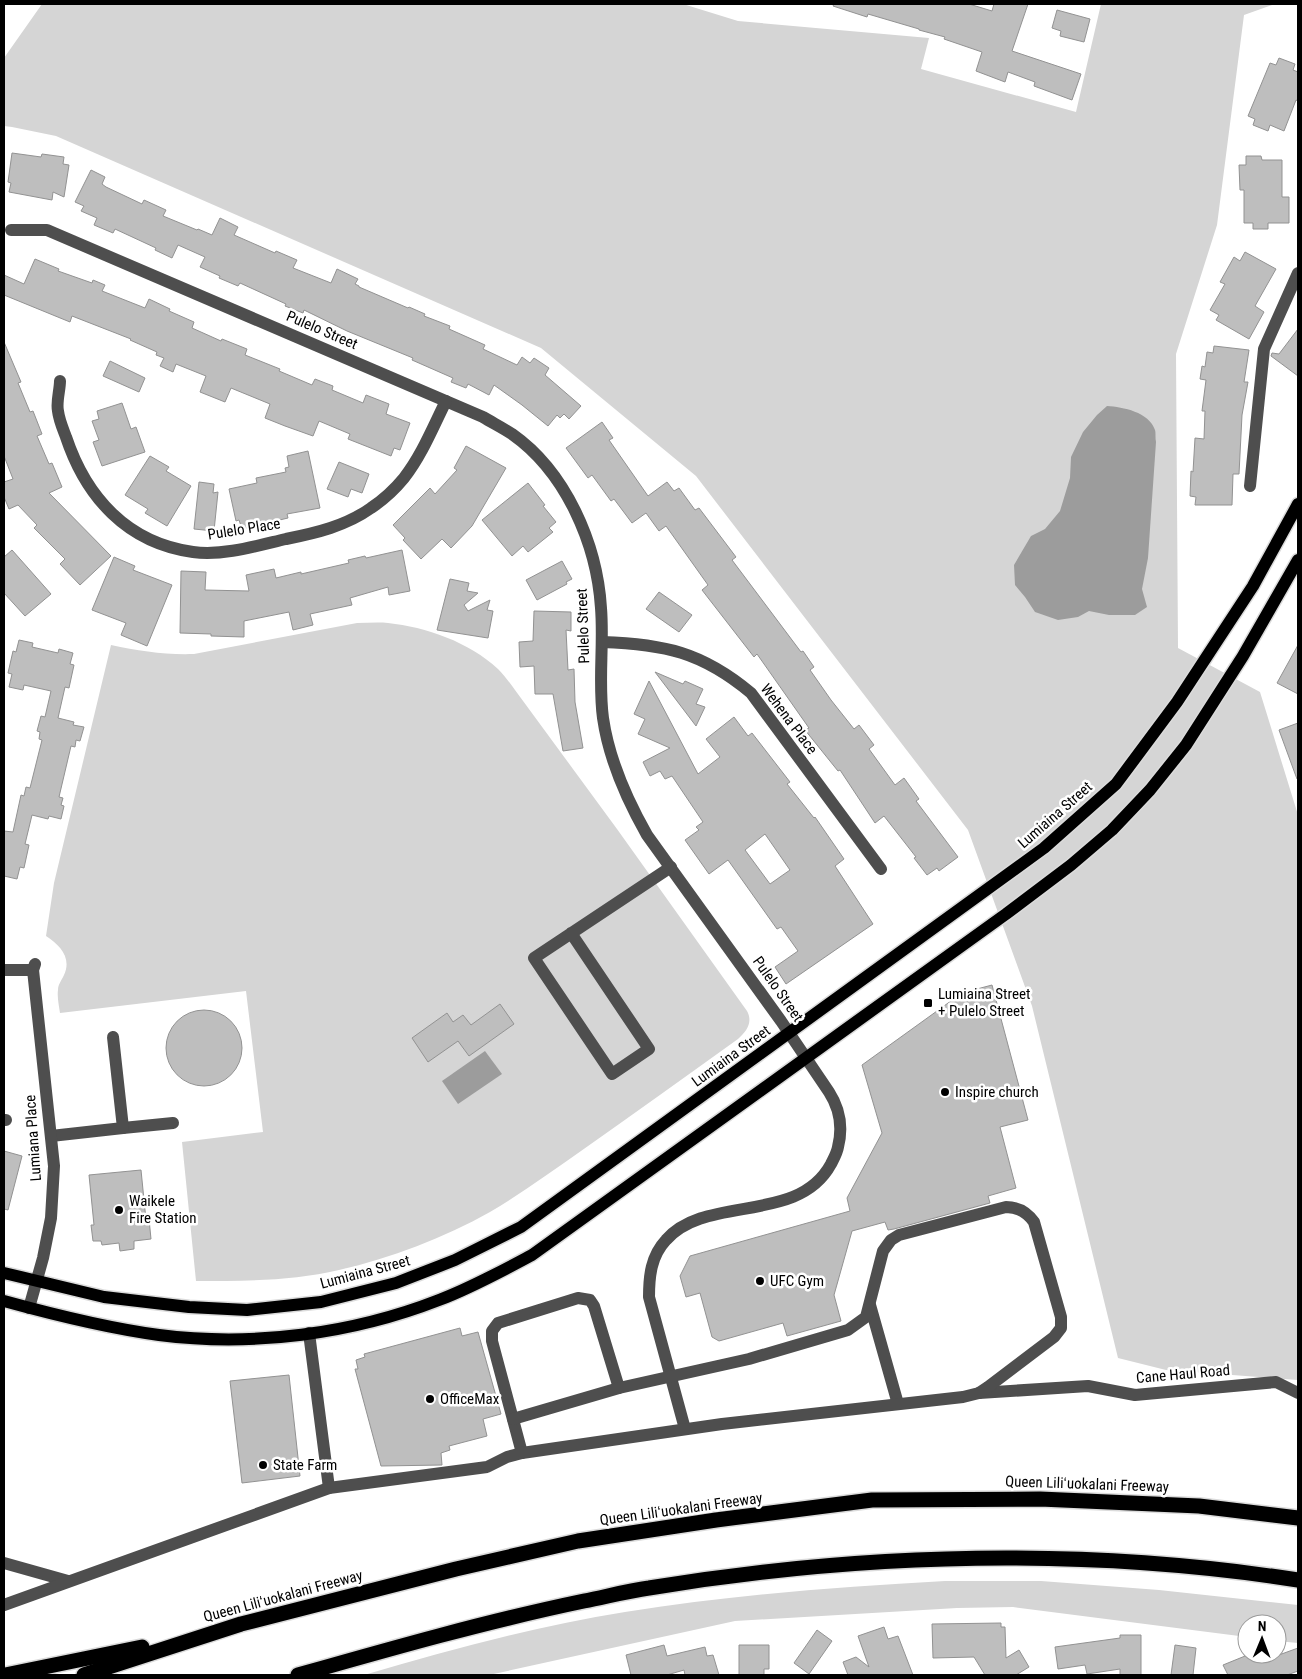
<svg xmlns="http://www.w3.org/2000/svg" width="1302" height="1679" viewBox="0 0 1302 1679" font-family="'Roboto Condensed',sans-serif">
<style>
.green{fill:#d5d5d5}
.water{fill:#9c9c9c}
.building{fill:#bebebe;stroke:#929292;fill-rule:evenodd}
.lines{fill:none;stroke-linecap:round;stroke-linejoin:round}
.major-casing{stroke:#dbdbdb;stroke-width:15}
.highway-casing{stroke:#dbdbdb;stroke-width:18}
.minor{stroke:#4e4e4e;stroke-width:12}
.major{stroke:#000;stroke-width:12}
.highway{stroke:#000;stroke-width:15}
.poi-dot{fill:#000;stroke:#fff;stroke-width:2}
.labels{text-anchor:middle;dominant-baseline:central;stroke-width:5;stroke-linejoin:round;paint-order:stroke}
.street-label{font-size:15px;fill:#000;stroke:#fff}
.poi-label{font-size:15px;fill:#000;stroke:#fff;text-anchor:start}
</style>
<rect width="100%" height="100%" fill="#fff"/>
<g class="green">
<path d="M 42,4 L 683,4 L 738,21 L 929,38 L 921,69 L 1076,112 L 1101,4 L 1275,4 L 1244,15 L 1217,225 L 1176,354 L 1178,648 L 1260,692 L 1298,815 L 1298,1380 L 1166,1370 L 1118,1358 L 1032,1006 L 968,830 L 696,476 L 541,348 L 56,136 L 12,127 L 4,126 L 4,58 Z"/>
<path d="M 357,623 C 367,623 378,622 388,623 C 426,627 469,642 498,669 C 504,675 510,683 515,690 L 617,829 L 747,1011 C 753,1022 747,1031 738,1039 C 686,1076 634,1114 581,1151 C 551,1172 522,1193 490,1212 C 444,1238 391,1258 339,1270 C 293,1281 244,1281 196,1281 L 182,1142 L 263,1132 L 246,991 L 60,1013 C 59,1006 57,997 58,990 C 58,984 62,980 64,975 C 72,958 60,945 46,936 L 54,883 L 111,645 C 139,651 165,655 194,654 Z"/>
<path d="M 945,1581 L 1041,1581 L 1159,1590 L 1298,1605 L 1298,1643 L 1277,1641 L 1277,1624 L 1247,1624 L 1247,1637 L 1013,1607 L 957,1608 L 735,1621 L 489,1675 L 364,1675 C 449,1650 537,1626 625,1612 C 731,1595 838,1587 945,1581 Z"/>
</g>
<g class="water">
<path d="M 1107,406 C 1123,407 1149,412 1155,430 C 1156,433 1155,438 1156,442 L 1148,558 L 1142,589 L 1147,607 L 1135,615 L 1109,615 L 1089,611 L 1078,617 L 1058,620 L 1035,612 L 1025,597 L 1015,585 L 1014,565 L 1031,536 L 1045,529 L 1060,511 L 1070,478 L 1071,457 L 1083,432 L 1097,415 Z"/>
<path d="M 485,1051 L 502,1074 L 458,1104 L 442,1081 Z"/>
</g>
<g class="building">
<path d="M 834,4 L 969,4 L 992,11 L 994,4 L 1028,4 L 1012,51 L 1081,74 L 1072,100 L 1034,86 L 1035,82 L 1008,72 L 1005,82 L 976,71 L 982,52 L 944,39 L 945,37 L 919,30 L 919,29 L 868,14 L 867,17 L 833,6 Z"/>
<path d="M 1057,10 L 1090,19 L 1084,42 L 1060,36 L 1061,31 L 1052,28 Z"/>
<path d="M 1279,58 L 1295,64 L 1293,70 L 1298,72 L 1298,101 L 1296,100 L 1284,131 L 1270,125 L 1268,131 L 1253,125 L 1255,119 L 1248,116 L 1270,63 L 1276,65 Z"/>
<path d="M 12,153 L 41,157 L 42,154 L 64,157 L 63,164 L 69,165 L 64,197 L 53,192 L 52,200 L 9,192 L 11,183 L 8,182 Z"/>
<path d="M 1246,156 L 1261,156 L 1262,160 L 1282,160 L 1282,197 L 1289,197 L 1289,223 L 1268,223 L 1268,229 L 1253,229 L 1253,223 L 1244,223 L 1244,190 L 1240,190 L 1239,165 L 1246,165 Z"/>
<path d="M 91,170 L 105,177 L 102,184 L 106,187 L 142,204 L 144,200 L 166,210 L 163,216 L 197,230 L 198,229 L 212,235 L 220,218 L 238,227 L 234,235 L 275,253 L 276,251 L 297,260 L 293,268 L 331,283 L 337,269 L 358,279 L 355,284 L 359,286 L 359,287 L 408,308 L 409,307 L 425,314 L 424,316 L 450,326 L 449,329 L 485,345 L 483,349 L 517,365 L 522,357 L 530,363 L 534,358 L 549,368 L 545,375 L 581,406 L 569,419 L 564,414 L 560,418 L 557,415 L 548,426 L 522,405 L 494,385 L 489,395 L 468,384 L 466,388 L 451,382 L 453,378 L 412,360 L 413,358 L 347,331 L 304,310 L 303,313 L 285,306 L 286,304 L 240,283 L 238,286 L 219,278 L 220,276 L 200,267 L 205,257 L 178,245 L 172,258 L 155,250 L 156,248 L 115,229 L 113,233 L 94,225 L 97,218 L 81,211 L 84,206 L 75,202 Z"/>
<path d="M 1245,252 L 1276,269 L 1255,306 L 1264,312 L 1249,339 L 1216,320 L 1219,315 L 1210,310 L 1225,284 L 1220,282 L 1234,257 L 1240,261 Z"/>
<path d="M 35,259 L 59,269 L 58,271 L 92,283 L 93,280 L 105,285 L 102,291 L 145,308 L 149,299 L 170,309 L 169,311 L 194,322 L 192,328 L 221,341 L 222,339 L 247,349 L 245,355 L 280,369 L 279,371 L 312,385 L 315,379 L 333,386 L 332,390 L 363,403 L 366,395 L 389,404 L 386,414 L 410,423 L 400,450 L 394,448 L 391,456 L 348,439 L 350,434 L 319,421 L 313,436 L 285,426 L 265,418 L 270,404 L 231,388 L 225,402 L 200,392 L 206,376 L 176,364 L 173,372 L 160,366 L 164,358 L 156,355 L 157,352 L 130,340 L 131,339 L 72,316 L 70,322 L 4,295 L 4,275 L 24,284 Z"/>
<path d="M 1298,329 L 1298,376 L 1271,356 L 1272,353 L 1279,354 Z"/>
<path d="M 4,342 L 21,382 L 18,383 L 30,412 L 33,411 L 42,434 L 37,436 L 49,464 L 52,463 L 62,487 L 49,493 L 111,556 L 80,585 L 60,564 L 65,559 L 34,528 L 37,525 L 18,505 L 9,509 L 4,497 L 4,482 L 13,479 L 4,456 Z"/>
<path d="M 1214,346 L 1249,350 L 1244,382 L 1248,382 L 1242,415 L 1239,474 L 1233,474 L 1232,505 L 1195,505 L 1196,497 L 1190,496 L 1191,471 L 1193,472 L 1195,438 L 1204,439 L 1205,411 L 1202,411 L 1206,380 L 1200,379 L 1202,366 L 1205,367 L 1207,352 L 1213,353 Z"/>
<path d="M 110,361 L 145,378 L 139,392 L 103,376 Z"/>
<path d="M 122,403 L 131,429 L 136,427 L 145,452 L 102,466 L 93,442 L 99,440 L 92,421 L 99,419 L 97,411 Z"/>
<path d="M 602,422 L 613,438 L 609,440 L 648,496 L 667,482 L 674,491 L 679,488 L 695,510 L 699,508 L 736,557 L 732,560 L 801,652 L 803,651 L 814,667 L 810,670 L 831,700 L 854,729 L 859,725 L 874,745 L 869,749 L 895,785 L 904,778 L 919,799 L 916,801 L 958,857 L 939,871 L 937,868 L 927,875 L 914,858 L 916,857 L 884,816 L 875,823 L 840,770 L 838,771 L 805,730 L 809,728 L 757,654 L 754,657 L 702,590 L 708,585 L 666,526 L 659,531 L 646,513 L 632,523 L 614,499 L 611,501 L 592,475 L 588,478 L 566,448 Z"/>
<path d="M 466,446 L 506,468 L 472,526 L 451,548 L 442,539 L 421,559 L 403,540 L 405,538 L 393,525 L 430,488 L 435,494 L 457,470 L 454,468 Z"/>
<path d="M 308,451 L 320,508 L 287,514 L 288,518 L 242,529 L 239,520 L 236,521 L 229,489 L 257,483 L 256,478 L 286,472 L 285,468 L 289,467 L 287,456 Z"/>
<path d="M 150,456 L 169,467 L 166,471 L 191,486 L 167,526 L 145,513 L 148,509 L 125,495 Z"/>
<path d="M 339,462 L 369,474 L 362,493 L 351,489 L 348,497 L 327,489 Z"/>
<path d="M 199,482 L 214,484 L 213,493 L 218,492 L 214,531 L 194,529 Z"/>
<path d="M 528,483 L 545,505 L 543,506 L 556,522 L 549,528 L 553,532 L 528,552 L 523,546 L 512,556 L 482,520 Z"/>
<path d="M 12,550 L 51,594 L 25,616 L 4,593 L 4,557 Z"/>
<path d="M 402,550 L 410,591 L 389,595 L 388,587 L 350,598 L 352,605 L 310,614 L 313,625 L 293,630 L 289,612 L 244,621 L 244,637 L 211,636 L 211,634 L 180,633 L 181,571 L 206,572 L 205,590 L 249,591 L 246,575 L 274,569 L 276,578 L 301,572 L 301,574 L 349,563 L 348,560 L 365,556 L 366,558 Z"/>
<path d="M 114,557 L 135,566 L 133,570 L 172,585 L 147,646 L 121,635 L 126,623 L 92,610 Z"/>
<path d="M 562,561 L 572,579 L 566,582 L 567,584 L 537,600 L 526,580 Z"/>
<path d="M 450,579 L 469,583 L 467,591 L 478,593 L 464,605 L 468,611 L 490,600 L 487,610 L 493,611 L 488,638 L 437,630 Z"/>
<path d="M 659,592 L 692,615 L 679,632 L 646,609 Z"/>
<path d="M 534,611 L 571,612 L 571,631 L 566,630 L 568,670 L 574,669 L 575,702 L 583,748 L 563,751 L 553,694 L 535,694 L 534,666 L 520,667 L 519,642 L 533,641 Z"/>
<path d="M 19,640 L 33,643 L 32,647 L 58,653 L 59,649 L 73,653 L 70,664 L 74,665 L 69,688 L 65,687 L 58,718 L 74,722 L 73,725 L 84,727 L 80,741 L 76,740 L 75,747 L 71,746 L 59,797 L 63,798 L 61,805 L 64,806 L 61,819 L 49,816 L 48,819 L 32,815 L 25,844 L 29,845 L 24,868 L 20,867 L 17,879 L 4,876 L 4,831 L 13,832 L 21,795 L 24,796 L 26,787 L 30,788 L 42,740 L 39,739 L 40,732 L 37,731 L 41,716 L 45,717 L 51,691 L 24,685 L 23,690 L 9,687 L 12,674 L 8,673 L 13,651 L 16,652 Z"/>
<path d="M 1298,645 L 1298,694 L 1277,683 Z"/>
<path d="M 655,672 L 683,684 L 685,681 L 703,689 L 696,704 L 705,707 L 696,726 Z"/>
<path d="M 649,681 L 698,774 L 720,757 L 706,739 L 734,717 L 748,736 L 752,733 L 790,782 L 787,784 L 814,818 L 815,817 L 844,859 L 835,866 L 873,924 L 786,984 L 775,967 L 798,951 L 781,927 L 777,929 L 728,860 L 709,874 L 685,840 L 699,830 L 696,827 L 703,822 L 672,776 L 665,779 L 660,771 L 650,776 L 643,762 L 670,748 L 638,734 L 645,719 L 634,714 ZM 765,834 L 790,870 L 770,884 L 745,850 Z"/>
<path d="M 1298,723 L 1298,779 L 1297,779 L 1279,730 Z"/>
<path d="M 992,985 L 1028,1120 L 1000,1127 L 1016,1188 L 988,1196 L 990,1203 L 894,1229 L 888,1230 L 885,1222 L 852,1231 L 834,1295 L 841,1321 L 787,1336 L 783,1323 L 719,1341 L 712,1337 L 700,1293 L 686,1297 L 680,1276 L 690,1256 L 850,1211 L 847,1198 L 882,1133 L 862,1065 L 962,993 Z"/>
<path d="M 500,1004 L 514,1024 L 469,1056 L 458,1041 L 428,1062 L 412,1038 L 447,1013 L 453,1022 L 463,1015 L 471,1025 Z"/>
<circle cx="204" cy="1048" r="38"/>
<path d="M 4,1151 L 22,1156 L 8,1210 L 4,1209 Z"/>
<path d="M 141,1170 L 146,1220 L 149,1219 L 151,1239 L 134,1241 L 134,1249 L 120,1251 L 119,1243 L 102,1245 L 101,1241 L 93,1241 L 91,1225 L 94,1225 L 89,1175 Z"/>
<path d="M 460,1328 L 462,1336 L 478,1332 L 501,1414 L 483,1419 L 487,1436 L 449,1446 L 450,1450 L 441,1453 L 442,1465 L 381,1466 L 355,1369 L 358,1369 L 356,1360 L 365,1357 L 364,1354 Z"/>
<path d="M 289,1375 L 300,1476 L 242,1483 L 230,1381 Z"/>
<path d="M 1001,1623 L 1001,1627 L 1005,1627 L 1006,1658 L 1019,1650 L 1029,1667 L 1016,1675 L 985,1675 L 974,1657 L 933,1658 L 932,1624 Z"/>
<path d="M 884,1627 L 888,1639 L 898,1636 L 913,1675 L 848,1675 L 843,1662 L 856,1657 L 869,1667 L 858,1636 Z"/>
<path d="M 817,1630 L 832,1641 L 809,1674 L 794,1663 Z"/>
<path d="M 1120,1635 L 1141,1635 L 1141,1675 L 1120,1675 L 1120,1669 L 1087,1674 L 1085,1665 L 1058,1669 L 1055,1647 L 1120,1638 Z"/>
<path d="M 664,1645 L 667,1656 L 705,1647 L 707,1656 L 713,1655 L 719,1675 L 685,1675 L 684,1670 L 667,1675 L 631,1675 L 626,1655 Z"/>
<path d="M 739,1645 L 769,1645 L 769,1669 L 764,1669 L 764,1675 L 739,1675 Z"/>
<path d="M 1175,1645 L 1196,1648 L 1193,1675 L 1171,1675 Z"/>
<path d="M 1298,1648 L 1298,1671 L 1287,1675 L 1228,1675 L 1223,1665 L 1250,1654 L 1266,1654 L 1268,1659 Z"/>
</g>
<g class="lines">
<g class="major-casing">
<g id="major">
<path d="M 4,1273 L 104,1297 L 189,1307 L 247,1310 L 321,1302 L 396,1283 L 455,1260 L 521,1227 L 1044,848 L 1116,784 L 1177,702 L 1253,586 L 1298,504"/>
<path d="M 4,1301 C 55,1315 107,1328 159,1335 C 253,1347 352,1334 439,1300 C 471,1288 502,1271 532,1255 L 1006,914 L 1071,865 L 1112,830 L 1150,790 L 1186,745 L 1243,656 L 1298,560"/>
</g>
</g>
<g class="highway-casing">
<g id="highway">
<path d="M 5,1675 L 142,1647"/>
<path d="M 84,1675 L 241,1624 L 456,1569 L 578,1541 L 716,1520 L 872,1500 L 1040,1499 L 1199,1506 L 1298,1518"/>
<path d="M 298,1675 C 393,1648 488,1621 584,1601 C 605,1597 627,1591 649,1588 C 863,1553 1083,1547 1298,1580"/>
</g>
</g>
<g class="minor">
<path d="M 11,230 L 47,230 L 483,417 C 493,423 503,428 512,434 C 566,472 597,544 601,608 C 604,645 598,682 603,718 C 609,760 626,798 647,835 L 781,1021 L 829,1092 C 840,1109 843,1127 838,1147 C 837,1153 834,1158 831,1164 C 798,1225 706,1194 666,1240 C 651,1256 649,1276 649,1297 L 685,1429"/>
<path d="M 60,381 C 60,390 56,402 58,411 C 59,420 63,429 66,437 C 86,497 127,543 193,552 C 223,556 256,546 286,539 C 316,533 346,526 371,508 C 383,500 395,489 404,478 C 422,455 433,427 446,401"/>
<path d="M 1250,486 L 1264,349 L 1298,273"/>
<path d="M 602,642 C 664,644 702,652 751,693 L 881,869"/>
<path d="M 571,933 L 649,1049 L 612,1074 L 534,958 L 671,867"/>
<path d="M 4,970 L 33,970"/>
<path d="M 4,1120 L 6,1120"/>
<path d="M 123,1128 L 173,1123"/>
<path d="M 51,1136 L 123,1128 L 113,1037"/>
<path d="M 870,1305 L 898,1404"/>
<path d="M 29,1308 L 43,1258 L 51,1218 L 54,1166 L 33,970 L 35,964"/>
<path d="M 309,1333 L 329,1488"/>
<path d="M 979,1393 L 1088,1386 L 1135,1395 L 1276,1382 L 1298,1393"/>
<path d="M 522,1453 L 492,1341 L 492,1331 L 498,1323 L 578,1298 L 590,1300 L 594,1306 L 619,1388"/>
<path d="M 4,1563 L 68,1581"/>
<path d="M 4,1605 L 329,1488 L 487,1467 L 507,1457 L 522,1453 L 722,1424 L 963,1397 L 979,1393 L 988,1387 L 1054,1337 L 1061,1328 L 1061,1317 L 1034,1222 C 1027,1212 1018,1207 1006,1207 L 899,1235 L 891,1240 L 883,1251 L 866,1317 L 848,1330 L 749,1359 L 619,1388 L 513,1419"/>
</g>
<use href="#major" class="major"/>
<use href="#highway" class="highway"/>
</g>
<g class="poi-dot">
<rect x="923" y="998" width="10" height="10" rx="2.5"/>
<circle cx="945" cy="1092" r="5"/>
<circle cx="119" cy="1210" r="5"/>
<circle cx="760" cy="1281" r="5"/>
<circle cx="430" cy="1399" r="5"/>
<circle cx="263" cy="1465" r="5"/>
</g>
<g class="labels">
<g class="street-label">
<text transform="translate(322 330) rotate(23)">Pulelo Street</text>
<text transform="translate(244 529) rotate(-9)">Pulelo Place</text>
<text transform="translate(583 626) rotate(-92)">Pulelo Street</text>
<text transform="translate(789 719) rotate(53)">Wehena Place</text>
<text transform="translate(1055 815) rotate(-41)">Lumiaina Street</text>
<text transform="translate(778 989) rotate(55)">Pulelo Street</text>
<text transform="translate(731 1056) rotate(-36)">Lumiaina Street</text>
<text transform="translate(33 1138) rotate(-94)">Lumiana Place</text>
<text transform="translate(365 1272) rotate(-15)">Lumiaina Street</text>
<text transform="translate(1183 1374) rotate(-5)">Cane Haul Road</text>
<text transform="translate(1087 1484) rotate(2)">Queen Liliʻuokalani Freeway</text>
<text transform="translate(681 1509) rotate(-8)">Queen Liliʻuokalani Freeway</text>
<text transform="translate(283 1596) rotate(-15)">Queen Liliʻuokalani Freeway</text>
</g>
<g class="poi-label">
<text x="938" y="994">Lumiaina Street<tspan x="938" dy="17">+ Pulelo Street</tspan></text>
<text x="955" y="1092">Inspire church</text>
<text x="129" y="1201">Waikele<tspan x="129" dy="17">Fire Station</tspan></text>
<text x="770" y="1281">UFC Gym</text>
<text x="440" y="1399">OfficeMax</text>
<text x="273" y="1465">State Farm</text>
</g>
</g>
<rect width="1302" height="1679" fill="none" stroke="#000000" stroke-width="10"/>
<g transform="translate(1262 1639) rotate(1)"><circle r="24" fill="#ffffff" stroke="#999999"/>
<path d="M0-4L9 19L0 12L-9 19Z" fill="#000000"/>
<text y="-8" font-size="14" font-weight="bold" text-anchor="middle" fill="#000000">N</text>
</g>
</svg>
